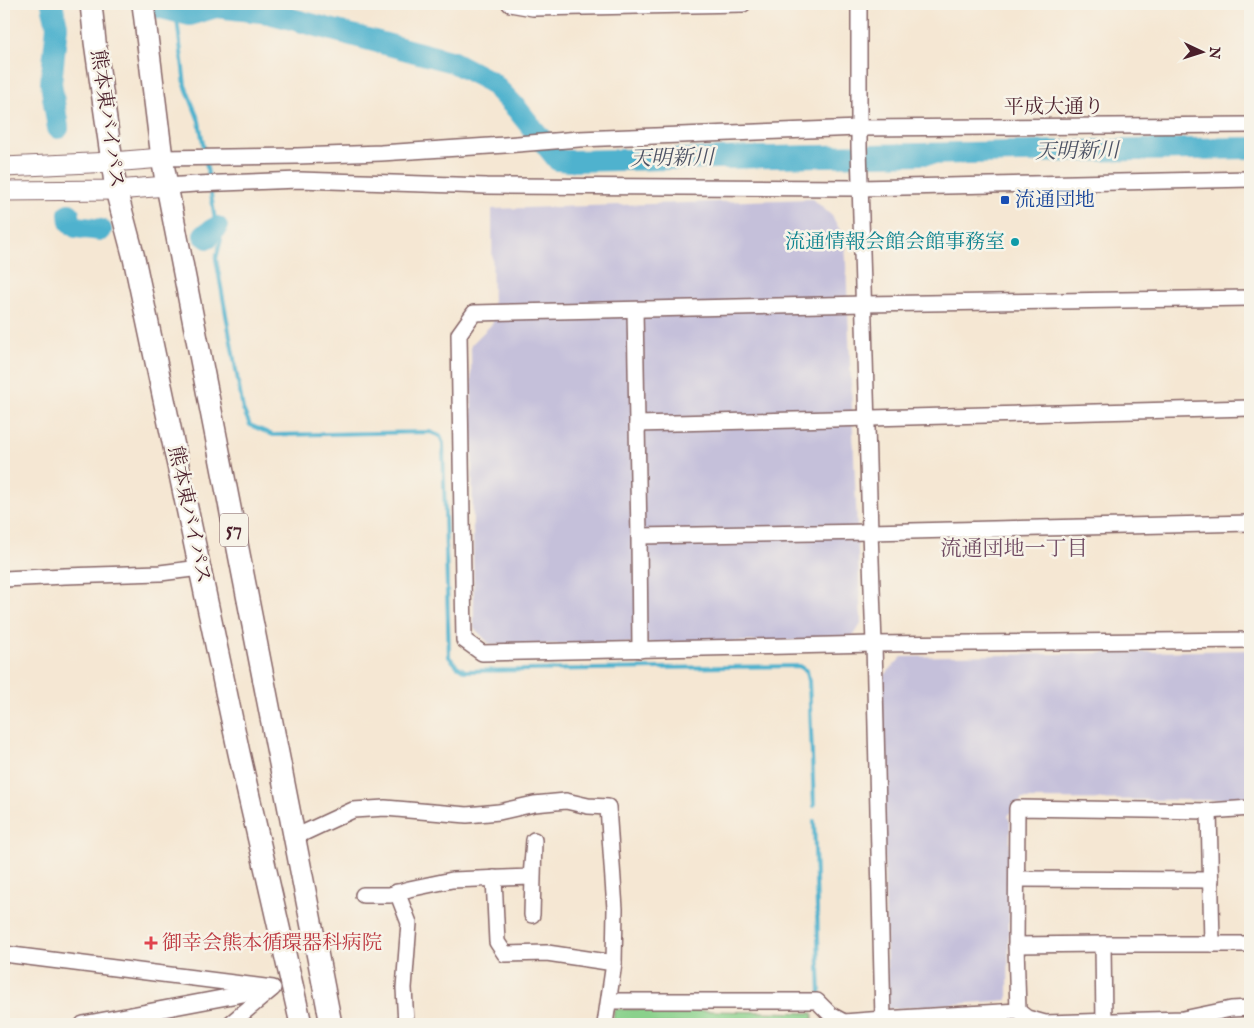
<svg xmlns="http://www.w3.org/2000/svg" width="1254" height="1028" viewBox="0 0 1254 1028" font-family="'IM FELL English','Noto Serif JP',serif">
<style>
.industrial{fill:#c5c0da}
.green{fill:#8ad18c;stroke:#6a785c}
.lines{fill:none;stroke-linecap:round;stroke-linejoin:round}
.stream{stroke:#50b2ce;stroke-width:4}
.river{stroke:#50b2ce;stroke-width:22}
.minor-casing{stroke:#866566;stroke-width:18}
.major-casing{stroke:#866566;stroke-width:21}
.highway-casing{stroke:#866566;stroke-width:24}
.minor{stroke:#fff;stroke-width:15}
.major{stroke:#fff;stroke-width:19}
.highway{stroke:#fff;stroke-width:21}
.transit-dot{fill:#1a4fb4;stroke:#f7f3e8;stroke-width:2}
.culture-dot{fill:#0f9aa8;stroke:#f7f3e8;stroke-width:2}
.health-dot{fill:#e0444e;stroke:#f7f3e8;stroke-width:2}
.labels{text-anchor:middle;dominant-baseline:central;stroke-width:5;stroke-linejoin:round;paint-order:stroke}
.shield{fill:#f7f3e8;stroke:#7e5f64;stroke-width:1}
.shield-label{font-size:19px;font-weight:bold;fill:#4a1f2b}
.street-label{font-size:20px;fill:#4a1f2b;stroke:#f7f3e8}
.transit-label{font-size:20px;fill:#164399;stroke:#f7f3e8;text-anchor:start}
.culture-label{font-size:20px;fill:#0d838f;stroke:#f7f3e8;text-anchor:end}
.health-label{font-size:20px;fill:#be3a42;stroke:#f7f3e8;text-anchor:start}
.water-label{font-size:21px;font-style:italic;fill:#4c5264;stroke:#f7f3e8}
.neighbourhood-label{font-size:21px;fill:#704b62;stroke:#f7f3e8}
</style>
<rect width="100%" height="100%" fill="#f7f3e8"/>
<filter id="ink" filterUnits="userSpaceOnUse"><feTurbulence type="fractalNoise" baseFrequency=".02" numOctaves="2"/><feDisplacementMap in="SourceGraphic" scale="10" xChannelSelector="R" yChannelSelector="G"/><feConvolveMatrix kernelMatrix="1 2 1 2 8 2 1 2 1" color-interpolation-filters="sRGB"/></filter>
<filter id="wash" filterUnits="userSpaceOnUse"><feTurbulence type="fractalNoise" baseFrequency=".0096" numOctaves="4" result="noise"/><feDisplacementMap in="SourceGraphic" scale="20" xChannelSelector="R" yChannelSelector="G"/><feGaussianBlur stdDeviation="1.12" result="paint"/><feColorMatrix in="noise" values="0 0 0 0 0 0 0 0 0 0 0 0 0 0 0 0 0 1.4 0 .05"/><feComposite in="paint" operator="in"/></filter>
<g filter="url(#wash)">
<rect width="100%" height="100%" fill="#f5e7d3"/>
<g class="industrial">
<path d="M 813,199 L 832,216 L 845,239 L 861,624 L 851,640 L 491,645 L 474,628 L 471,345 L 493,323 L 492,209 Z"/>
<path d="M 1250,650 L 1250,798 L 1211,800 L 1022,799 L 1008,816 L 1010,822 L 1008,1000 L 888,1009 L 880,680 L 902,657 Z"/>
</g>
<path class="green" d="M 614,1009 L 813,1013 L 813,1024 L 613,1024 Z"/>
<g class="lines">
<g class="stream">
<path d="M 176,11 L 185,85 L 199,121 L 205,155"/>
<path d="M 206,162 L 209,180"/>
<path d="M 210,187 L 215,220 L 221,240 L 216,259 L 243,409 L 250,425 L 273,435 L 430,432 L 440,436 L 443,443 L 449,657 L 457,666 L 465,671 L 799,666 L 807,671 L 809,681 L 814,806"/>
<path d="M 814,821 L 820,996"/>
<path d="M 820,1023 L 820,1024"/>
</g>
<g class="river">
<path d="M 52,4 L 57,26 L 51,83 L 58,128"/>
<path d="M 145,4 L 190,15 L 216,7 L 269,13 L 453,62 L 491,82 L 517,109 L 558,160 L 571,161 L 1019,152 L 1250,148"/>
<path d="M 69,214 L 70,222 L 76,227 L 101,230"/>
<path d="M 204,235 L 208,238 L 210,231 L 217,227"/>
</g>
</g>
</g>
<g filter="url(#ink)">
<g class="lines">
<g class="minor-casing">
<g id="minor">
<path d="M 510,4 L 533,8 L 743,4"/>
<path d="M 859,4 L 859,147 L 870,532 L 874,644 L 883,1019"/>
<path d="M 162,158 L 297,156 L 381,153 L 505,145 L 579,139 L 859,128 L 1250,125"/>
<path d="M 167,186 L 196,184 L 299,180 L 486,186 L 860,188 L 1250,179"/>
<path d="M 1250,298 L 864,304 L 474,313 L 459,334 L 464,640 L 482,653 L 874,644 L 1250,640"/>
<path d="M 635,310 L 639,536 L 640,650"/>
<path d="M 637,424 L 1250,408"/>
<path d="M 639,536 L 870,532 L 1250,523"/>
<path d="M 4,579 L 65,576 L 160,573 L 200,568"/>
<path d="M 1209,811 L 1212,944"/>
<path d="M 295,837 L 353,810 L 385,808 L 467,815 L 499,812 L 534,804 L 566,801 L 588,806 L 608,807 L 615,909 L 614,963 L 605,1024"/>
<path d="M 494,878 L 497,942 L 505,954 L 547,953 L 614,963"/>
<path d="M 1017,879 L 1211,880"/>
<path d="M 397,892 L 409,923 L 404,988 L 406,1024"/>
<path d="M 363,895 L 390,895 L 409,889 L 452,880 L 531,877 L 534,840 L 532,915"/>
<path d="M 1103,944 L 1104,1024"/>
<path d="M 1016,945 L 1103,944 L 1250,944"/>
<path d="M 4,954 L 273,988"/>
<path d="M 609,1001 L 817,1001 L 831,1015 L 844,1022 L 883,1019 L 1018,1011 L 1027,1018 L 1045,1023 L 1183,1019 L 1231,1009 L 1250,1008"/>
<path d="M 1018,1011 L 1016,945 L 1017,808 L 1209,811 L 1250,808"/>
<path d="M 83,1024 L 259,991"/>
<path d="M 239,1024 L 231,1023 L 272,989"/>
</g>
</g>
<g class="major-casing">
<g id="major">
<path d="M 4,167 L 112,162 L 162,158"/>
<path d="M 4,191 L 116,190 L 167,186"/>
</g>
</g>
<g class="highway-casing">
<g id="highway">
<path d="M 91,4 L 95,42 L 116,190 L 134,258 L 239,753 L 301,1024"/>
<path d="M 143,4 L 162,158 L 167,186 L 331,1024"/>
</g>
</g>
<use href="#minor" class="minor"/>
<use href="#major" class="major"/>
<use href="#highway" class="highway"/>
</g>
</g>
<rect class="transit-dot" x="1000" y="195" width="10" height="10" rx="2.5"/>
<circle class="culture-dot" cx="1015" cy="242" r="5"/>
<path class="health-dot" d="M148.5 935.5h5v5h5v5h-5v5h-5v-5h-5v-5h5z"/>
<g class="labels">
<rect class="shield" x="220" y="513.5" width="28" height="33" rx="4"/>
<g class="shield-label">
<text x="234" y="530">57</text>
</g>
<g class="street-label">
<text x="1054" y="107">平成大通り</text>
<text transform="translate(107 119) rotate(82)">熊本東バイパス</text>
<text transform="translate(189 515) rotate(78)">熊本東バイパス</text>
</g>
<g class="transit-label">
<text x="1015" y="200">流通団地</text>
</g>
<g class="culture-label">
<text x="1005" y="242">流通情報会館会館事務室</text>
</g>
<g class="health-label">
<text x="162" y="943">御幸会熊本循環器科病院</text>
</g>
<g class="water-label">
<text transform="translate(1077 152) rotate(-1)">天明新川</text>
<text transform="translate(672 159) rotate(-1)">天明新川</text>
</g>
<g class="neighbourhood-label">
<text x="1014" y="549">流通団地一丁目</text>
</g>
</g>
<rect width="1254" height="1028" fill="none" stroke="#f7f3e8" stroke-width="20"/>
<g transform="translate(1202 52) rotate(94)" stroke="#f7f3e8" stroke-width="4" paint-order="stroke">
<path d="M0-4L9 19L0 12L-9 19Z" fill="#4a1f2b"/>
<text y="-8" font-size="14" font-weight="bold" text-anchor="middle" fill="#4a1f2b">N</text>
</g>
</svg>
